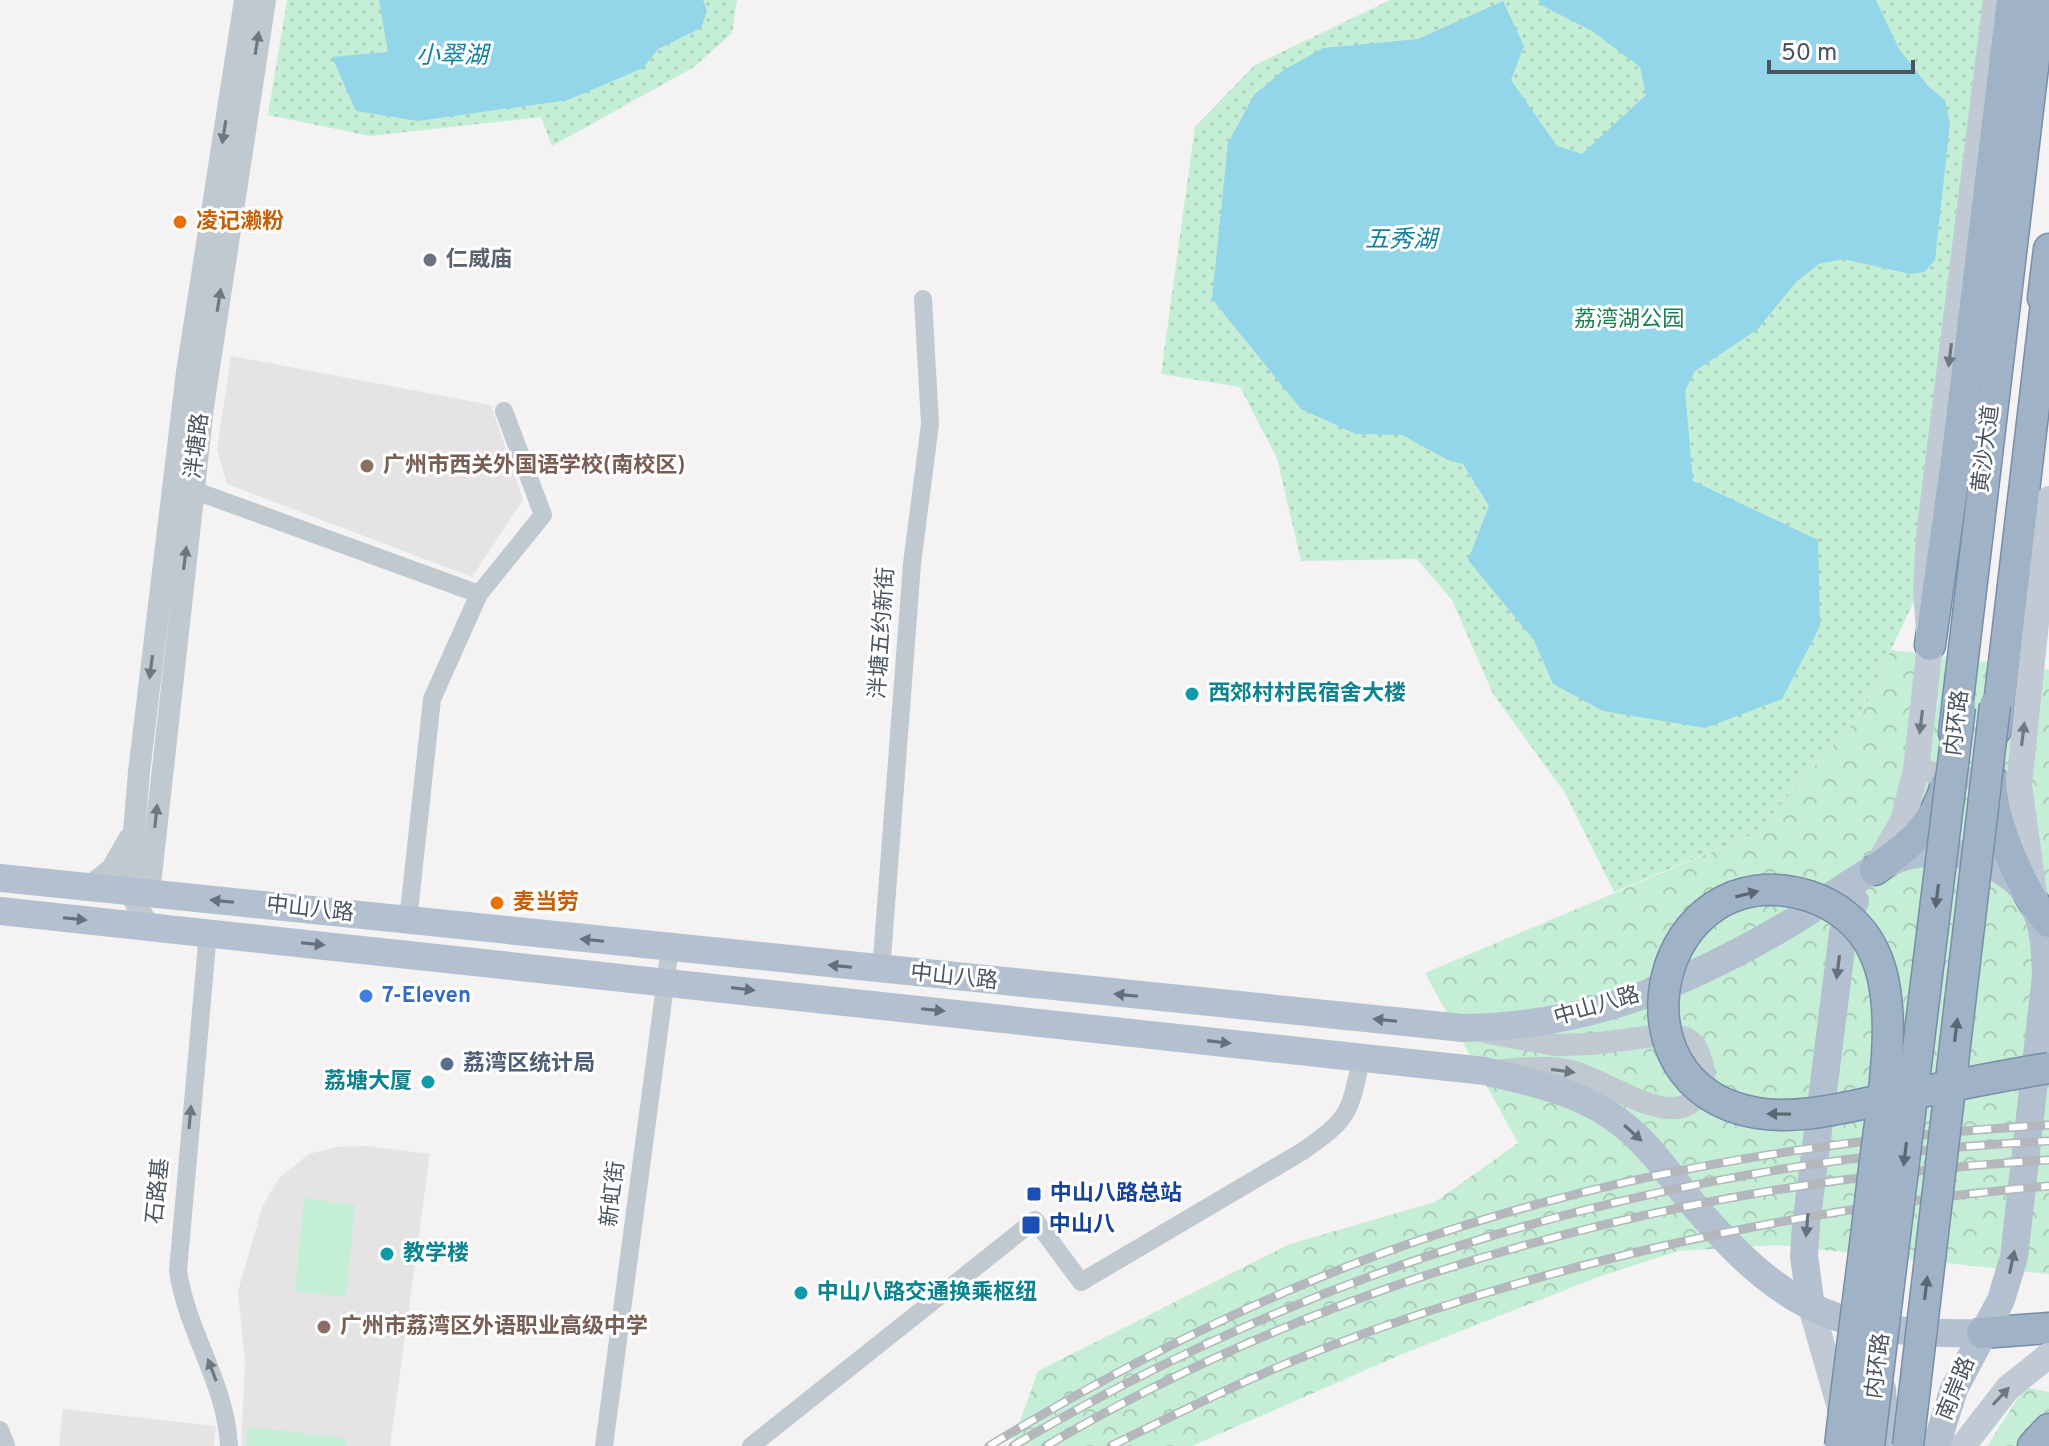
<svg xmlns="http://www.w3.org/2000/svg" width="2049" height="1446" viewBox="0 0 2049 1446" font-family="Overpass,'Noto Sans SC',sans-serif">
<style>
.education{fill:#e5e3e4}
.green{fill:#c4eed5}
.forest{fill:url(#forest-crowns)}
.park{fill:url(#park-dots)}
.water{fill:#93d5e9}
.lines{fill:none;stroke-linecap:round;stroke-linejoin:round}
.trunk-casing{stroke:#778eaa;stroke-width:33}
.minor{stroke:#c1c9d0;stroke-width:18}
.tertiary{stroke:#c1c9d0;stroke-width:22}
.secondary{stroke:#c1cad4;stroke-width:26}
.primary{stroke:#b3c0cf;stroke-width:28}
.trunk{stroke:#a0b2c6;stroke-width:30}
.rail-casing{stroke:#b4b7bc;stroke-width:9}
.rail{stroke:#fff;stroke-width:6;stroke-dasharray:18;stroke-linecap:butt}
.trunk-bridge-casing{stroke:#778eaa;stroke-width:33;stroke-linecap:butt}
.trunk-bridge{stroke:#a0b2c6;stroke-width:30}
.oneway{fill:#6e7881}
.oneway2{fill:#6e7882}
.oneway3{fill:#5b6874}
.oneway4{fill:#64707b}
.food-dot{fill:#e8710a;stroke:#fff;stroke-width:3}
.worship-dot{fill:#6b7280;stroke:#fff;stroke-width:3}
.education-dot{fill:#8d6e63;stroke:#fff;stroke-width:3}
.culture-dot{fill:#0f9aa8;stroke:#fff;stroke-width:3}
.shop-dot{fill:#3f7fe0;stroke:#fff;stroke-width:3}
.service-dot{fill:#5c6f8a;stroke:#fff;stroke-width:3}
.transit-dot{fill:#1a4fb4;stroke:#fff;stroke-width:3}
.labels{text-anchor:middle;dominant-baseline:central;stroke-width:6;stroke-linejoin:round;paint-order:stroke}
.food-label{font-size:22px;font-weight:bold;fill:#c56008;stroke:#fff;text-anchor:start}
.worship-label{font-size:22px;font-weight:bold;fill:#5b616d;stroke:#fff;text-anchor:start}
.park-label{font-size:22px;fill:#1c7f50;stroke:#fff}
.street-label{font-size:22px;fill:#4a555f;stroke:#fff}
.education-label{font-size:22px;font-weight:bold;fill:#785e54;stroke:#fff;text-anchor:start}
.culture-label{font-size:22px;font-weight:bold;fill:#0d838f;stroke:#fff;text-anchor:start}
.shop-label{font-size:22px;font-weight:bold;fill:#366cbe;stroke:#fff;text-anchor:start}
.service-label{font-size:22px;font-weight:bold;fill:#4e5e75;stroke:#fff;text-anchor:start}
.transit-label{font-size:22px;font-weight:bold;fill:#164399;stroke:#fff;text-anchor:start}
.water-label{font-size:24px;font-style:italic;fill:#1380a2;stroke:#fff}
</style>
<defs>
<pattern id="forest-crowns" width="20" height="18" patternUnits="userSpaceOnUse" patternTransform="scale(2)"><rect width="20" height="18" fill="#c4eed5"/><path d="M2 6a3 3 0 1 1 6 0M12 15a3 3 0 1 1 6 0" fill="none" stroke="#aaceb9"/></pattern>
<pattern id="park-dots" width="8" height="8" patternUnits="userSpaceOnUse" patternTransform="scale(2)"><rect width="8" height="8" fill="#c4eed5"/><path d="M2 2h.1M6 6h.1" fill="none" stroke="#aaceb9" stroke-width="1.8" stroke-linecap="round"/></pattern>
</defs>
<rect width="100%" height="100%" fill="#f4f2f2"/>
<g class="education">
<path d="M 231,356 L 491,405 L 523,500 L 472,577 L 227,484 L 217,449 Z"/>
<path d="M 367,1146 L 430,1154 L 390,1446 L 241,1446 L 245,1363 L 238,1291 L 263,1205 L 280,1177 L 309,1154 L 337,1147 Z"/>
<path d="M 63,1409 L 216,1426 L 214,1446 L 59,1446 Z"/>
</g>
<g class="green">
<path d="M 304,1198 L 355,1205 L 346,1297 L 295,1291 Z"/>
<path d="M 247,1427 L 346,1438 L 345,1446 L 246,1446 Z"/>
</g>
<g class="forest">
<path d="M 1891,650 L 2049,670 L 2049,1274 L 1777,1245 L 1678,1251 L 1598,1277 L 1400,1355 L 1192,1446 L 1011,1446 L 1038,1371 L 1290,1244 L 1435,1202 L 1518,1143 L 1425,973 L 1754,834 L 1861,714 Z"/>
<path d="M 2025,1387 L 2049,1392 L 2049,1446 L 1987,1446 Z"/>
</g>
<g class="park">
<path d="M 287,0 L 737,0 L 732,33 L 694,67 L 552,146 L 541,117 L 370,136 L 268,115 Z"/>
<path d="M 1390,0 L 1987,0 L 1919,590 L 1861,714 L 1754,834 L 1614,892 L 1565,793 L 1493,694 L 1452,600 L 1417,559 L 1301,561 L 1277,458 L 1240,387 L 1161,374 L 1195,127 L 1255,65 Z"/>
</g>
<g class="water">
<path d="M 379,0 L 703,0 L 707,11 L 701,28 L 658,49 L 643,68 L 568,100 L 418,121 L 356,111 L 332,57 L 388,52 Z"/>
<path d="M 1539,0 L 1876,0 L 1899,49 L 1928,86 L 1945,100 L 1950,123 L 1935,260 L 1925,272 L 1910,274 L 1843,259 L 1819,264 L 1796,282 L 1758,329 L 1695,371 L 1685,391 L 1693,481 L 1818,540 L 1820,626 L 1782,699 L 1705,728 L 1603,711 L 1553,684 L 1534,640 L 1468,560 L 1489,506 L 1463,464 L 1448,460 L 1402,435 L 1356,434 L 1301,409 L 1212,299 L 1228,143 L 1254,95 L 1284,70 L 1323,48 L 1418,39 L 1503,1 L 1524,46 L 1511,80 L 1557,146 L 1582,154 L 1646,95 L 1640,67 L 1592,31 L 1541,5 Z"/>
</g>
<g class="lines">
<g class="trunk-casing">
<g id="trunk">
<path d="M 2043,298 L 2049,249"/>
<path d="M 1930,645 L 1956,461 L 2012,0"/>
<path d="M 1996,730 L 2049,278"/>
<path d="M 1954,733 L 2041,0"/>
<path d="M 1991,778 C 1990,816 2023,895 2049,922"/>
<path d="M 1875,870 C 1908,846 1936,825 1946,784"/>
<path d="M 1982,1333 L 2049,1328"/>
<path d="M 2033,1446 L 2049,1429"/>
</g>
</g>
<g class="minor">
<path d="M 193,490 L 479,594"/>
<path d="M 408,921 L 432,699 L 479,594 L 543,515 L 504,411"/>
<path d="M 208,933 L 178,1271 C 187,1332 226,1383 229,1446"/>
<path d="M 881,971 L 912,564 L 930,424 L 923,299"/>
<path d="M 0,1430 L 6,1446"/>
<path d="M 604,1446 L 670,948"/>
<path d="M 751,1446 L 1035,1220 L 1081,1282 L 1303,1151 C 1349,1119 1350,1113 1361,1059"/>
</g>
<g class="tertiary">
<path d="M 1916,770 L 2001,783"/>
<path d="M 89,887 L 112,869 L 129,839"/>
<path d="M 149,894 L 203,407 L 265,0"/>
<path d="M 149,927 L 129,891 L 139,772 L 187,372 L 245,0"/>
<path d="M 1488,1033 L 1555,1045 L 1592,1044 L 1669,1034 L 1686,1038 L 1695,1045 C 1702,1060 1709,1077 1700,1092 C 1675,1136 1604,1077 1571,1071 C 1549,1066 1525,1068 1503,1070"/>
</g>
<g class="secondary">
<path d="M 1879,863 L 1903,821 L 1916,770 L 1930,645 L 1926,590 L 1929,535 L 1996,0"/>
<path d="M 2035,900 L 2019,785 L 2049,499"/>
<path d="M 1811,1307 L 1842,1415"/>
<path d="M 1963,1446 L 2008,1388 L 2049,1355"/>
</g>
<g class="primary">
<path d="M 0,878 L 1463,1028 C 1538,1027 1607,1012 1676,982 C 1719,963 1760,942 1800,917 C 1835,895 1871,864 1911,855 C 1957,844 2017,865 2036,910 C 2045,931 2045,953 2046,976 L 2014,1257 L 2001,1300 L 1954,1389 L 1936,1446"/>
<path d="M 0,911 L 1485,1071 C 1535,1083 1586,1093 1626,1127 C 1654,1150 1675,1183 1698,1210 C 1788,1314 1845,1336 1982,1333"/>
<path d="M 1811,1307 L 1804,1256 L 1806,1225 L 1843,933 L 1855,901"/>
<path d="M 1882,1389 L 1886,1446"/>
</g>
<use href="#trunk" class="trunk"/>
<g class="rail-casing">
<g id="rail">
<path d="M 989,1446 C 1125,1364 1269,1291 1420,1240 C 1622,1171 1837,1137 2049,1125"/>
<path d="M 1013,1446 C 1332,1257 1680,1160 2049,1141"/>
<path d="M 1046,1446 C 1348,1268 1701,1180 2049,1160"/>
<path d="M 1111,1446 C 1180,1412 1248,1378 1320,1350 C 1551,1261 1802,1207 2049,1186"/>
</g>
</g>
<use href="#rail" class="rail"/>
<g class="trunk-bridge-casing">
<g id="trunk-bridge">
<path d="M 1840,1446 C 1850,1356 1863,1267 1873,1177 C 1880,1114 1902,1009 1874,952 C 1862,925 1837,905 1809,896 C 1656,849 1600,1087 1757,1113 C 1798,1120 1841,1108 1882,1100 C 1937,1089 1993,1077 2049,1068"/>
<path d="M 1869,1446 L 1960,707"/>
<path d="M 1908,1446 L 1995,705"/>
</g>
</g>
<use href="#trunk-bridge" class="trunk-bridge"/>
</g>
<defs><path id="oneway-solid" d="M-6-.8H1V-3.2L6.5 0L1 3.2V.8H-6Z" transform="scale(2)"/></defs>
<g class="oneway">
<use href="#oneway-solid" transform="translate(257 43) rotate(-81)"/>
<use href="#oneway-solid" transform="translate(224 132) rotate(99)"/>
<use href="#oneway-solid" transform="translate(219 300) rotate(-81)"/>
<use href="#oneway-solid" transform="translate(185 558) rotate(-83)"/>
<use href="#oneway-solid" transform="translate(151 667) rotate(97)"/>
<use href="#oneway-solid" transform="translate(156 816) rotate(-84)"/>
<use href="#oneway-solid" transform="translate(1563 1071) rotate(8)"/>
<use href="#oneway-solid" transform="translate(190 1117) rotate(-85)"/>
<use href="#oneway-solid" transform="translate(212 1370) rotate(-111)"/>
</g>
<g class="oneway2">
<use href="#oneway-solid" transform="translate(1950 355) rotate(97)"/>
<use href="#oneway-solid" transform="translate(1921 722) rotate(97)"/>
<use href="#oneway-solid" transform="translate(2023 734) rotate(-83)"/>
<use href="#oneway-solid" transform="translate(2001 1396) rotate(-47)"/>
</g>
<g class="oneway3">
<use href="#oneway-solid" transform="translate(1747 894) rotate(-14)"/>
<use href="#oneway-solid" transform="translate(1937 896) rotate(97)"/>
<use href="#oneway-solid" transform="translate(1956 1030) rotate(-83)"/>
<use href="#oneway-solid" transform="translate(1779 1114) rotate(-179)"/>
<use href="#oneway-solid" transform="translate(1905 1154) rotate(97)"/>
<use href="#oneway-solid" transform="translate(1926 1288) rotate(-83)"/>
</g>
<g class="oneway4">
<use href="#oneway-solid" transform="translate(222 901) rotate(-174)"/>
<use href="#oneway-solid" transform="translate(75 919) rotate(6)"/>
<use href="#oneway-solid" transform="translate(592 940) rotate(-174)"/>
<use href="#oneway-solid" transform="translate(313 944) rotate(6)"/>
<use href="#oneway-solid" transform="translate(840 966) rotate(-174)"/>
<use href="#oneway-solid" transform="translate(1838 967) rotate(97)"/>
<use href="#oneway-solid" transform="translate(743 989) rotate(7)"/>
<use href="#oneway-solid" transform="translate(1126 995) rotate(-174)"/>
<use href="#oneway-solid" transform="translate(933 1010) rotate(6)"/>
<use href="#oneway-solid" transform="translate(1385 1020) rotate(-174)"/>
<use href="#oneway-solid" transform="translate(1219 1042) rotate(7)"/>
<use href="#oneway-solid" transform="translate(1633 1133) rotate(42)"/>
<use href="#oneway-solid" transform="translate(1807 1225) rotate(95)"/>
<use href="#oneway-solid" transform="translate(2012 1262) rotate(-78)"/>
</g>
<g class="food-dot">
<circle cx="180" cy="222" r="8"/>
<circle cx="497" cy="903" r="8"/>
</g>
<circle class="worship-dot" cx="430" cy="260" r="8"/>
<g class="education-dot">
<circle cx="367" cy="466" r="8"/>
<circle cx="324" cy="1327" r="8"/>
</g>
<g class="culture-dot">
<circle cx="1192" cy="694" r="8"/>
<circle cx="428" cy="1082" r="8"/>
<circle cx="387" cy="1254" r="8"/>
<circle cx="801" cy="1293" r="8"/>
</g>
<circle class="shop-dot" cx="366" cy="996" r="8"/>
<circle class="service-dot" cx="447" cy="1064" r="8"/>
<g class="transit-dot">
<rect x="1026" y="1186" width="16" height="16" rx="4"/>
<rect x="1021" y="1215" width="20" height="20" rx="4"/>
</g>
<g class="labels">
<g class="food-label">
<text x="196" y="222">凌记濑粉</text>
<text x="513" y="903">麦当劳</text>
</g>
<g class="worship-label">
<text x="446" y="260">仁威庙</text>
</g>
<g class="park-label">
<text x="1629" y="320">荔湾湖公园</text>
</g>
<g class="street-label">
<text transform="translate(198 446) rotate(-83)">泮塘路</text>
<text transform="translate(1987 449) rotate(-83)">黄沙大道</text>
<text transform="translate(883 633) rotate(-86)">泮塘五约新街</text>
<text transform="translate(1958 723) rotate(-83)">内环路</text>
<text transform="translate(310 910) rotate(6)">中山八路</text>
<text transform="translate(954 978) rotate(6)">中山八路</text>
<text transform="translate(1597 1007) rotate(-16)">中山八路</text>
<text transform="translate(159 1191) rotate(-84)">石路基</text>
<text transform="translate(614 1194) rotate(-83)">新虹街</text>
<text transform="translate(1879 1366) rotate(-83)">内环路</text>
<text transform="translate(1957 1389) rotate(-68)">南岸路</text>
</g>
<g class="education-label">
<text x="383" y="466">广州市西关外国语学校(南校区)</text>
<text x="340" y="1327">广州市荔湾区外语职业高级中学</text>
</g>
<g class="culture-label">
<text x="1208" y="694">西郊村村民宿舍大楼</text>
<text x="412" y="1082" text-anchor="end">荔塘大厦</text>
<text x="403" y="1254">教学楼</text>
<text x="817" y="1293">中山八路交通换乘枢纽</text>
</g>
<g class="shop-label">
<text x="382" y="996">7-Eleven</text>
</g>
<g class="service-label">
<text x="463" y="1064">荔湾区统计局</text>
</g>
<g class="transit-label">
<text x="1050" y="1194">中山八路总站</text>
<text x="1049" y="1225">中山八</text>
</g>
<g class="water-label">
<text x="452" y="57">小翠湖</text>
<text x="1401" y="241">五秀湖</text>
</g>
</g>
<path d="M1769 60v12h144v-12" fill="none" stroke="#4a555f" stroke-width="4"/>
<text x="1781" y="60" font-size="24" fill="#4a555f" stroke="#ffffff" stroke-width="6" paint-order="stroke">50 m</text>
</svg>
